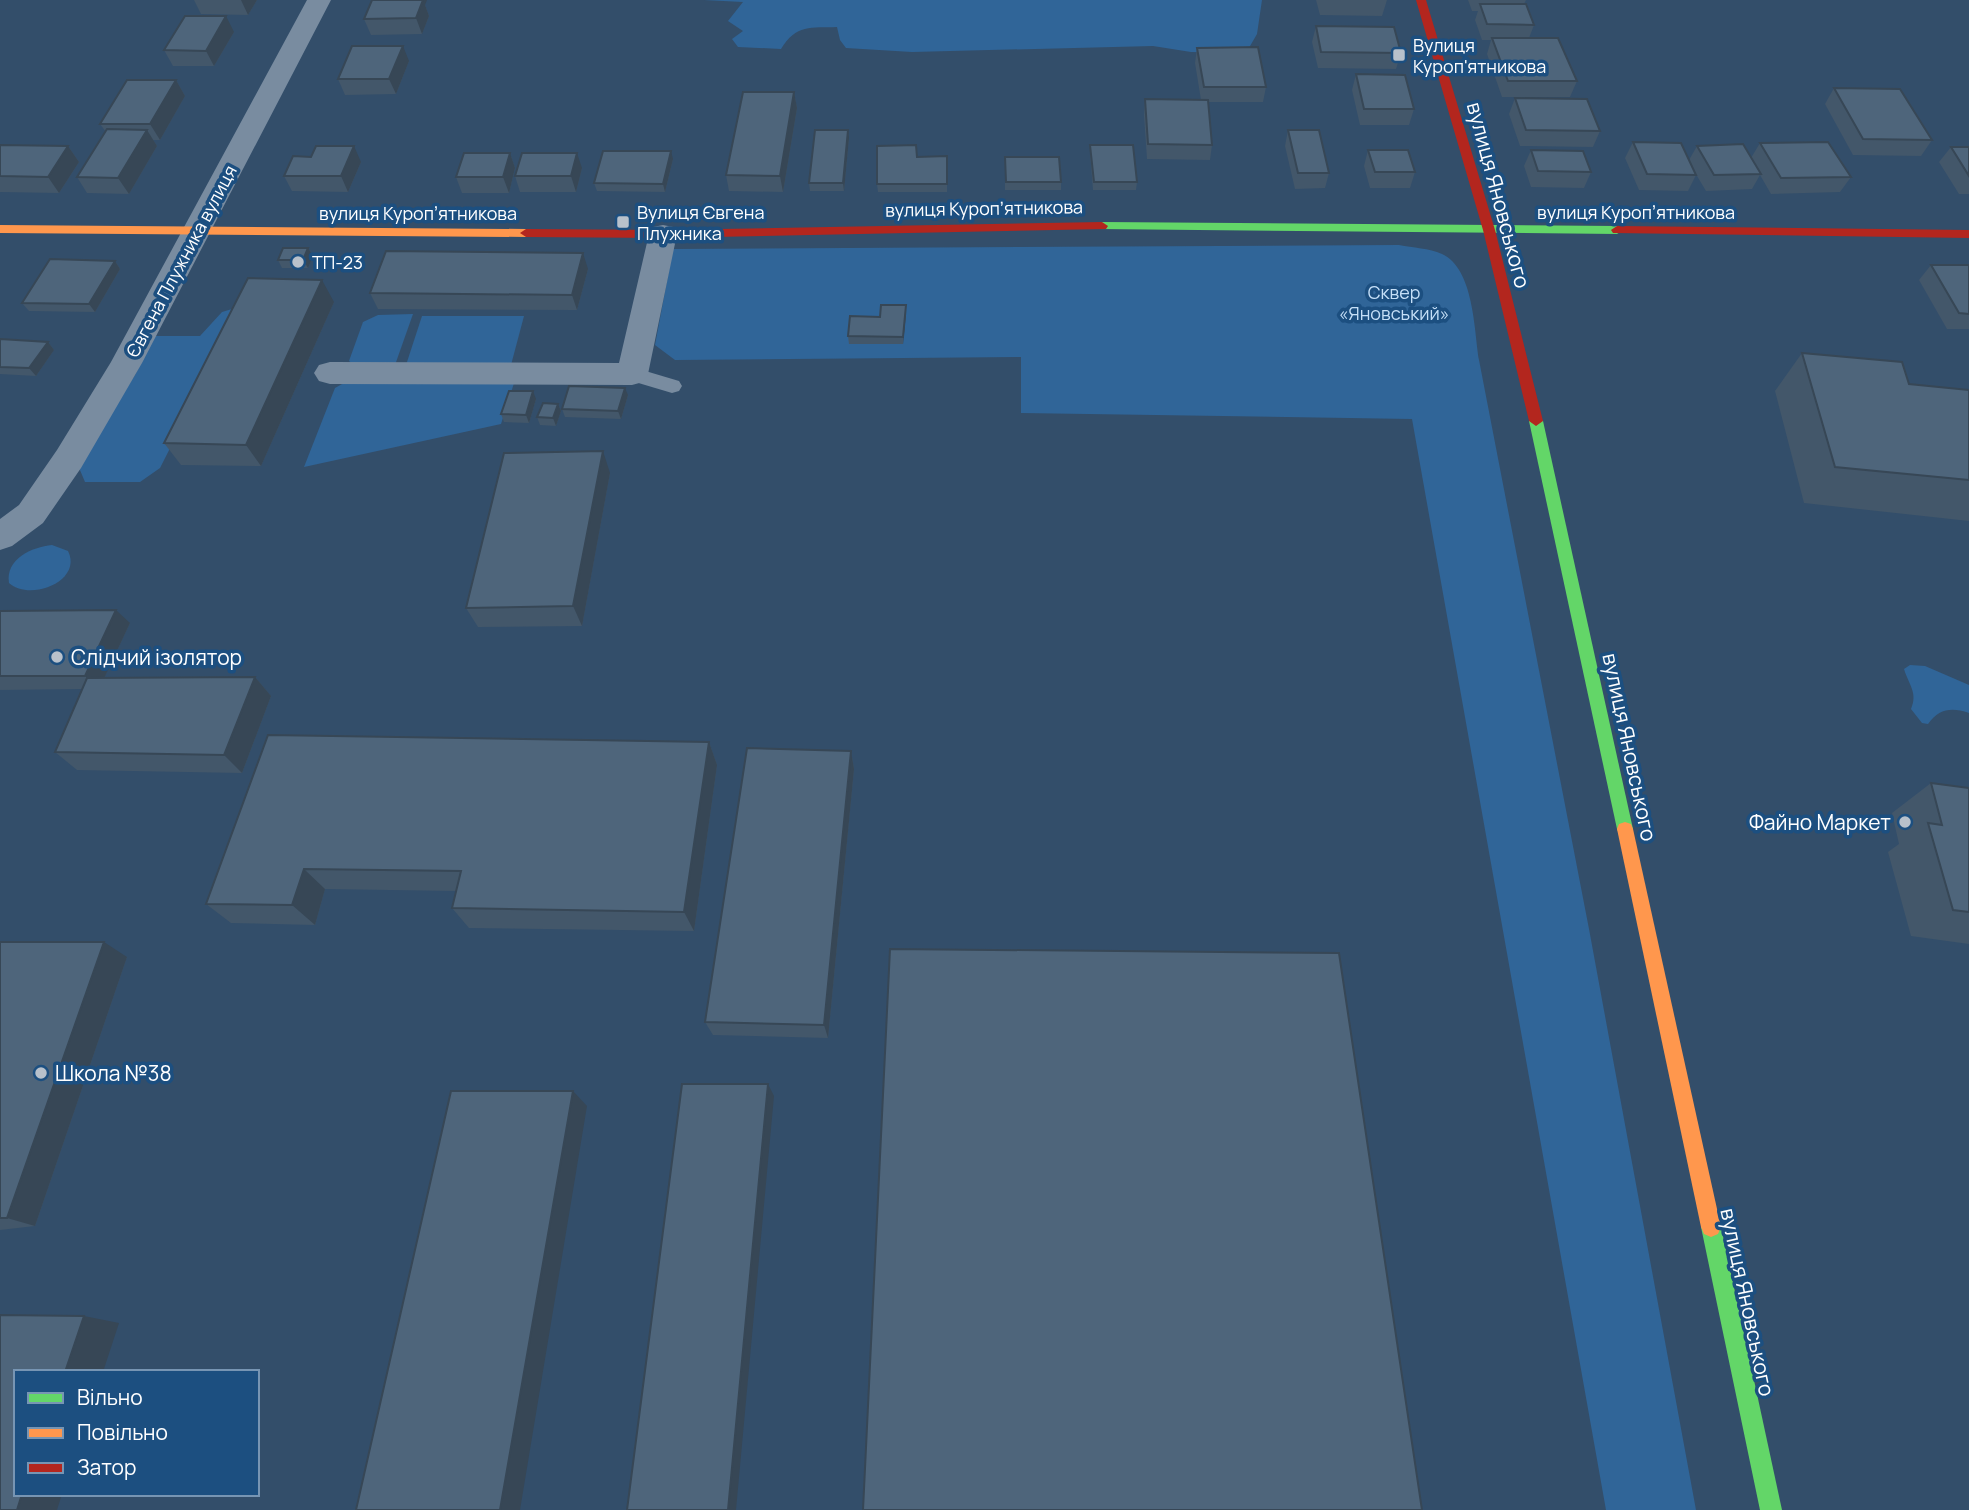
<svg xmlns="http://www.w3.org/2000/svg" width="1969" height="1510" viewBox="0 0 1969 1510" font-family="Manrope,sans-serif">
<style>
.green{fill:#306598}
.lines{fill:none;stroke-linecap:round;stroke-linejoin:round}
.lane{fill:#798ca0;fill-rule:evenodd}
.street{fill:#798ca0;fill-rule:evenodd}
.fast{fill:#63d668;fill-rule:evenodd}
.slow{fill:#ff974d;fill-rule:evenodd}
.jam{fill:#b3261e;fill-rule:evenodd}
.wall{fill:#43576a}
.shaded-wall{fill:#374756}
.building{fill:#4e657b;stroke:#374756;stroke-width:2}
.poi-dot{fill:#b8c1cb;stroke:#1c4f80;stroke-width:2.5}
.labels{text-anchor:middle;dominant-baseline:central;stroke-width:7;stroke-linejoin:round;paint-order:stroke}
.far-poi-label{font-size:18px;fill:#fff;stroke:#1c4f80;text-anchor:start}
.far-street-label{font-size:18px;fill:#fff;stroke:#1c4f80}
.far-park-label{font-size:18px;fill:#c5dff7;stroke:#1c4f80}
.street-label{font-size:21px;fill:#fff;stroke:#1c4f80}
.poi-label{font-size:21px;fill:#fff;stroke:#1c4f80;text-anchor:start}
</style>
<rect width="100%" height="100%" fill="#334e6a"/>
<g class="green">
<path d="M 704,0 L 1262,0 L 1257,34 L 1246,53 L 1191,52 L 1153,46 L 912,52 L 846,48 L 840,40 L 837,27 C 811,28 796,24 781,49 L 738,47 L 732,39 L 743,31 L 728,21 L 743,2 Z"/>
<path d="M 1399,245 C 1413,248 1429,248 1442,254 C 1474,269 1474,329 1479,360 L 1589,929 L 1696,1510 L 1606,1510 L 1412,419 L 1021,413 L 1021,357 L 675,360 L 655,345 L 673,249 Z"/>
<path d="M 242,306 L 160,468 L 140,482 L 85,482 L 77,463 L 135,375 L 154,336 L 200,336 L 222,312 Z"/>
<path d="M 413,314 L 395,365 L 354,365 L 349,361 L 363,322 L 378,315 Z"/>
<path d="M 422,316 L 524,316 L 511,365 L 406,365 Z"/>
<path d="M 351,379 L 515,380 L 501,424 L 304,467 L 335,388 Z"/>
<path d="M 52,545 L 68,551 C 83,581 30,602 9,583 C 5,559 32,547 52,545 Z"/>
<path d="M 1910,665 L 1925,666 L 1969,685 L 1969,713 C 1951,707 1939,709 1928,724 L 1922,723 L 1911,709 C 1918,693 1909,685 1904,669 Z"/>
</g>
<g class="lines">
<path class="lane" d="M 632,367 L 679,381 L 682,386 L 679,391 L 672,393 L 625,379 L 622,374 L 625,369 Z"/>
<g class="street">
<path d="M 307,0 L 331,0 L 142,363 L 81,468 L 43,523 L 12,546 L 0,550 L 0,519 L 19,505 L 57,450 L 111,362 Z"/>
<path d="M 663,225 L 673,227 L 677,234 L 648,374 L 643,382 L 632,385 L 330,384 L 319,381 L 314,373 L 319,365 L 330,362 L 619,363 L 649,234 L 653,227 Z"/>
</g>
<g class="fast">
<path d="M 1102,222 L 1617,226 L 1623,230 L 1617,234 L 1098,229 L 1096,226 Z"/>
<path d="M 1536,416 L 1543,421 L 1633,829 L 1631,834 L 1625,836 L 1619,834 L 1617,829 L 1529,421 Z"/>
<path d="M 1711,1217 L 1718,1220 L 1721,1227 L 1782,1510 L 1760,1510 L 1701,1227 L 1704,1220 Z"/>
</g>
<g class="slow">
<path d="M 0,225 L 526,229 L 532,233 L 526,237 L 0,233 Z"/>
<path d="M 1625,822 L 1631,824 L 1633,829 L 1721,1227 L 1718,1234 L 1711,1237 L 1704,1234 L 1701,1227 L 1617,829 L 1619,824 Z"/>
</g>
<g class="jam">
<path d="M 1416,0 L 1426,0 L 1495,230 L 1543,421 L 1536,426 L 1529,421 L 1483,230 Z"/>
<path d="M 1102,222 L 1108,226 L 1106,229 L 663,238 L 526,237 L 520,233 L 526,229 L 663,230 Z"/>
<path d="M 1617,226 L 1969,230 L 1969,238 L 1613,233 L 1611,230 Z"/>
</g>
</g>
<g class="wall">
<path d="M 194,0 L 257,0 L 248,15 L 201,14 Z"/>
<path d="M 1316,0 L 1387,0 L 1382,16 L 1320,15 Z"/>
<path d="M 1468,0 L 1526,0 L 1524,4 L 1534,25 L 1529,38 L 1577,81 L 1570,97 L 1502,97 L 1487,54 L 1491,40 L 1482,40 L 1475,20 L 1478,11 L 1472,11 Z"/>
<path d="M 425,5 L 429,16 L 422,34 L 371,35 L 364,19 Z"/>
<path d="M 1316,26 L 1401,53 L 1396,69 L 1318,68 L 1312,42 Z"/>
<path d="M 234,32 L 214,66 L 173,66 L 164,50 Z"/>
<path d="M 1197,48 L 1266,87 L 1263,102 L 1208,102 L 1212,145 L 1210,160 L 1147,159 L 1144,115 L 1145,99 L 1201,100 L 1195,63 Z"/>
<path d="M 409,61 L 396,94 L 345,95 L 338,79 Z"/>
<path d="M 1356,74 L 1414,109 L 1409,125 L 1360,125 L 1352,90 Z"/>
<path d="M 176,80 L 185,96 L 160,140 L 153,140 L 157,146 L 129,194 L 87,193 L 77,177 L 106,132 L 100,124 Z"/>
<path d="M 1834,88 L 1932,140 L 1921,156 L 1853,155 L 1825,104 Z"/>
<path d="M 794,92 L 797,108 L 783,192 L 729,191 L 726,175 Z"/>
<path d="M 1515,98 L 1600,131 L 1593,147 L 1520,146 L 1509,114 Z"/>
<path d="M 848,130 L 849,138 L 844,191 L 810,191 L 809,183 Z"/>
<path d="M 1288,130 L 1329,173 L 1325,188 L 1295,189 L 1285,146 Z"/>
<path d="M 1633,142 L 1689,160 L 1697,146 L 1751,158 L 1760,143 L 1851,177 L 1840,192 L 1771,194 L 1760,175 L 1752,189 L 1706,191 L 1694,171 L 1696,175 L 1688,191 L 1639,190 L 1625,158 Z"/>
<path d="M 0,145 L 68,146 L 79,162 L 59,193 L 0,192 Z"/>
<path d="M 1090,145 L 1137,182 L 1136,190 L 1093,190 L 1090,153 Z"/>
<path d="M 1951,147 L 1969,147 L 1969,194 L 1959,194 L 1939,162 Z"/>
<path d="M 1368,150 L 1415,172 L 1410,188 L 1370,188 L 1364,166 Z"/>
<path d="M 1531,150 L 1591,172 L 1584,188 L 1531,187 L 1524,166 Z"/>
<path d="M 510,153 L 515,168 L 509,193 L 462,193 L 456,177 Z"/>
<path d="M 947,156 L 947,192 L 878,192 L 877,184 L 917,157 Z"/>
<path d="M 1005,157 L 1061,182 L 1061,190 L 1005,190 Z"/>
<path d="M 673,159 L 665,192 L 597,191 L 594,183 Z"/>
<path d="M 361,162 L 348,192 L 292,191 L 284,176 Z"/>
<path d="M 582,168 L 576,192 L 520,192 L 515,176 Z"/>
<path d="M 308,248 L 313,256 L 308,268 L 282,268 L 278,260 Z"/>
<path d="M 115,261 L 120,269 L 95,312 L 29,311 L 22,303 Z"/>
<path d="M 1931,265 L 1969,265 L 1969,329 L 1947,329 L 1919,280 Z"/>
<path d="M 588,269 L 577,310 L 378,309 L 370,293 Z"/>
<path d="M 334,302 L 261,466 L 181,465 L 164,443 Z"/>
<path d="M 906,313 L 903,344 L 849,344 L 848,336 L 880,317 Z"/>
<path d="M 0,339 L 48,342 L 54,350 L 36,376 L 0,374 Z"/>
<path d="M 1802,353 L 1909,384 L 1969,390 L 1969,521 L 1804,503 L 1775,391 Z"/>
<path d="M 628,395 L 621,419 L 565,417 L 562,409 Z"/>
<path d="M 536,399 L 529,423 L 504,422 L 501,414 Z"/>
<path d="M 558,404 L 561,411 L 556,426 L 540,425 L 537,417 Z"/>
<path d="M 610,473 L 582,626 L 478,627 L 466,608 Z"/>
<path d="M 0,611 L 130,623 L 104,678 L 255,677 L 271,696 L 242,773 L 77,770 L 55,752 L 83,689 L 0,690 Z"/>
<path d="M 268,735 L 709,742 L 717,765 L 694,931 L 469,928 L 452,908 L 456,891 L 325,889 L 315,925 L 231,923 L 206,904 Z"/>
<path d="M 851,751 L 854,769 L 828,1038 L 713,1035 L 705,1022 Z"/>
<path d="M 1931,783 L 1969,788 L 1969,944 L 1911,936 L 1888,852 L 1899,844 L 1892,813 Z"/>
<path d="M 0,942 L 127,957 L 35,1226 L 0,1230 Z"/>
</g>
<g class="shaded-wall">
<path d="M 241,0 L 257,0 L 248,15 Z"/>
<path d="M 419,0 L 427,0 L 425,5 L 429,16 L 422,34 L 416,18 Z"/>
<path d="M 226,16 L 234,32 L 214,66 L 206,51 Z"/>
<path d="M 403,46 L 409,61 L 396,94 L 389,79 Z"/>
<path d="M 176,80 L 185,96 L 160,140 L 150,124 Z"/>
<path d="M 794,92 L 797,108 L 783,192 L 780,176 Z"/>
<path d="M 147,130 L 157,146 L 129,194 L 118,178 Z"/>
<path d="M 848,130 L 849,138 L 844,191 L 843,183 Z"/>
<path d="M 68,146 L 79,162 L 59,193 L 48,177 Z"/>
<path d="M 354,146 L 361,162 L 348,192 L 341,176 Z"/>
<path d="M 671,151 L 673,159 L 665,192 L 663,184 Z"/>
<path d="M 510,153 L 515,168 L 509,193 L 503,177 Z"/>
<path d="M 577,153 L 582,168 L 576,192 L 571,176 Z"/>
<path d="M 308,248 L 313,256 L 308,268 L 303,260 Z"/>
<path d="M 583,253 L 588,269 L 577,310 L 572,295 Z"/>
<path d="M 115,261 L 120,269 L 95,312 L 89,304 Z"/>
<path d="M 322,280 L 334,302 L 261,466 L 246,445 Z"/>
<path d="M 906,305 L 906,313 L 903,344 L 903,337 Z"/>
<path d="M 48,342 L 54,350 L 36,376 L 29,368 Z"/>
<path d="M 625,388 L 628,395 L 621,419 L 618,411 Z"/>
<path d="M 533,391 L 536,399 L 529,423 L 526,415 Z"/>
<path d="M 558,404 L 561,411 L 556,426 L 553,418 Z"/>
<path d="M 603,451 L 610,473 L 582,626 L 573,606 Z"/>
<path d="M 116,610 L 130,623 L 99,689 L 85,676 Z"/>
<path d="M 255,677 L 271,696 L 242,773 L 224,755 Z"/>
<path d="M 709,742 L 717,765 L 694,931 L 684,912 Z"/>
<path d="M 851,751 L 854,769 L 828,1038 L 824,1025 Z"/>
<path d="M 304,869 L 325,889 L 315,925 L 292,905 Z"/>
<path d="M 104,942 L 127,957 L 35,1226 L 7,1218 Z"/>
<path d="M 768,1084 L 774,1096 L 736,1510 L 728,1510 Z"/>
<path d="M 573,1091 L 587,1106 L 520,1510 L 500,1510 Z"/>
<path d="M 84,1316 L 119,1323 L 103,1372 L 65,1372 Z"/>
<path d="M 22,1494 L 62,1494 L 57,1510 L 17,1510 Z"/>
</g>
<g class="building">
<path d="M 372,0 L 423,0 L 416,18 L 364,19 Z"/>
<path d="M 1480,4 L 1526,4 L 1534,25 L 1487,24 Z"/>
<path d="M 185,16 L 226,16 L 206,51 L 164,50 Z"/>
<path d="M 1316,26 L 1394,27 L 1401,53 L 1321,52 Z"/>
<path d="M 1492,38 L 1558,38 L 1577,81 L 1508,81 Z"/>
<path d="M 352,46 L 403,46 L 389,79 L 338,79 Z"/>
<path d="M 1258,47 L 1266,87 L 1204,87 L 1197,48 Z"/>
<path d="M 1356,74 L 1405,75 L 1414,109 L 1364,109 Z"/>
<path d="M 127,80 L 176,80 L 150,124 L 100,124 Z"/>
<path d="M 1834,88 L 1900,89 L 1932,140 L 1863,139 Z"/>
<path d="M 743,92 L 794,92 L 780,176 L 726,175 Z"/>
<path d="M 1515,98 L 1587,99 L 1600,131 L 1526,130 Z"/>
<path d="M 1145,99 L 1208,100 L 1212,145 L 1148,144 Z"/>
<path d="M 107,129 L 147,130 L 118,178 L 77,177 Z"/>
<path d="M 815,130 L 848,130 L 843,183 L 809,183 Z"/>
<path d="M 1288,130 L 1319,130 L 1329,173 L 1298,173 Z"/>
<path d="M 1633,142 L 1681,143 L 1696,175 L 1647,174 Z"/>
<path d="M 1828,142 L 1851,177 L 1781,178 L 1760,143 Z"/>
<path d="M 1743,144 L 1761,174 L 1714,175 L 1697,146 Z"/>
<path d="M 0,145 L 68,146 L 48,177 L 0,176 Z"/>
<path d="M 916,145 L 917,157 L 947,156 L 947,184 L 877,184 L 877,146 Z"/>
<path d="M 1090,145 L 1133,145 L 1137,182 L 1094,182 Z"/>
<path d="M 316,146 L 354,146 L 341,176 L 284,176 L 293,156 L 311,157 Z"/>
<path d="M 1951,147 L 1969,147 L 1969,176 Z"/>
<path d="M 1368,150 L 1408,150 L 1415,172 L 1375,172 Z"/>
<path d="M 1531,150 L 1583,151 L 1591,172 L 1538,171 Z"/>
<path d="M 603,151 L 671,151 L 663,184 L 594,183 Z"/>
<path d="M 464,153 L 510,153 L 503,177 L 456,177 Z"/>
<path d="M 522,153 L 577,153 L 571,176 L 515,176 Z"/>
<path d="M 1005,157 L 1059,157 L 1061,182 L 1006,182 Z"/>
<path d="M 283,248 L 308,248 L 303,260 L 278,260 Z"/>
<path d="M 386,251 L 583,253 L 572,295 L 370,293 Z"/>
<path d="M 50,259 L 115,261 L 89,304 L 22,303 Z"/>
<path d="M 1931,265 L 1969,265 L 1969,314 L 1959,313 Z"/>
<path d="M 248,278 L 322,280 L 246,445 L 164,443 Z"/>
<path d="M 881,305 L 906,305 L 903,337 L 848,336 L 850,316 L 880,317 Z"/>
<path d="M 0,339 L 48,342 L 29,368 L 0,367 Z"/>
<path d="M 1802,353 L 1902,362 L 1909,384 L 1969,390 L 1969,480 L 1835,467 Z"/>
<path d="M 569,386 L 625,388 L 618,411 L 562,409 Z"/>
<path d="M 509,391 L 533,391 L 526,415 L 501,414 Z"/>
<path d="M 543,403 L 558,404 L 553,418 L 537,417 Z"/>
<path d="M 603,451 L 573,606 L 466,608 L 504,453 Z"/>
<path d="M 116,610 L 85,676 L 0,676 L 0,611 Z"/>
<path d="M 255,677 L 224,755 L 55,752 L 87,678 Z"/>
<path d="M 268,735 L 709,742 L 684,912 L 452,908 L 461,871 L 304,869 L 292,905 L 206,904 Z"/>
<path d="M 747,748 L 851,751 L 824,1025 L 705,1022 Z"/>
<path d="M 1931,783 L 1969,788 L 1969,912 L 1953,910 L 1928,823 L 1942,825 Z"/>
<path d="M 0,942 L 104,942 L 7,1218 L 0,1218 Z"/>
<path d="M 890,949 L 1339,953 L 1422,1510 L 863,1510 Z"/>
<path d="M 682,1084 L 768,1084 L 728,1510 L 627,1510 Z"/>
<path d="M 451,1091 L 573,1091 L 500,1510 L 356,1510 Z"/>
<path d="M 0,1315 L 84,1316 L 65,1372 L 16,1372 L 16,1494 L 22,1494 L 17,1510 L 0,1510 Z"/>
</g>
<g class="poi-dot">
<rect x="1392" y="48" width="14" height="14" rx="3.5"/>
<rect x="616" y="215" width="14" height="14" rx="3.5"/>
<circle cx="298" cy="262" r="7"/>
<circle cx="57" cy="657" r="7"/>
<circle cx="1905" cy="822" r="7"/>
<circle cx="41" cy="1073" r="7"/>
</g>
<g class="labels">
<g class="far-poi-label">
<text x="1413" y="45">Вулиця<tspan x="1413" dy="21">Куроп'ятникова</tspan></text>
<text x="637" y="212">Вулиця Євгена<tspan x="637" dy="21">Плужника</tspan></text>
<text x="312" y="262">ТП-23</text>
</g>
<g class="far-street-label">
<text transform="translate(984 208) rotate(-1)">вулиця Куропʼятникова</text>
<text x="1636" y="212">вулиця Куропʼятникова</text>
<text x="418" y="213">вулиця Куропʼятникова</text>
<text transform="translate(181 261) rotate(-62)">Євгена Плужника вулиця</text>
</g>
<g class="far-park-label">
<text x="1394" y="292">Сквер<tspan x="1394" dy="21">«Яновський»</tspan></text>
</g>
<g class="street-label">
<text transform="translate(1499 195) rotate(75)">вулиця Яновського</text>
<text transform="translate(1630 747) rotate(78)">вулиця Яновського</text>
<text transform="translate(1748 1302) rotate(78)">вулиця Яновського</text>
</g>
<g class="poi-label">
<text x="71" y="657">Слідчий ізолятор</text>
<text x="1891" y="822" text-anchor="end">Файно Маркет</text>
<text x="55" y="1073">Школа №38</text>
</g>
</g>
<rect x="14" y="1370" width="245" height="126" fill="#1c4f80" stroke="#7795b3" stroke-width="2"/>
<rect x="28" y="1393" width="35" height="10" fill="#63d668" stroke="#7795b3" stroke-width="2"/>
<text x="77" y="1405" font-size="21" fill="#ffffff">Вільно</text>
<rect x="28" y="1428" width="35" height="10" fill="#ff974d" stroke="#7795b3" stroke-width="2"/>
<text x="77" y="1440" font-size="21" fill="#ffffff">Повільно</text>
<rect x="28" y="1463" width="35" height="10" fill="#b3261e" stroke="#7795b3" stroke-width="2"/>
<text x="77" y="1475" font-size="21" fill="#ffffff">Затор</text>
</svg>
